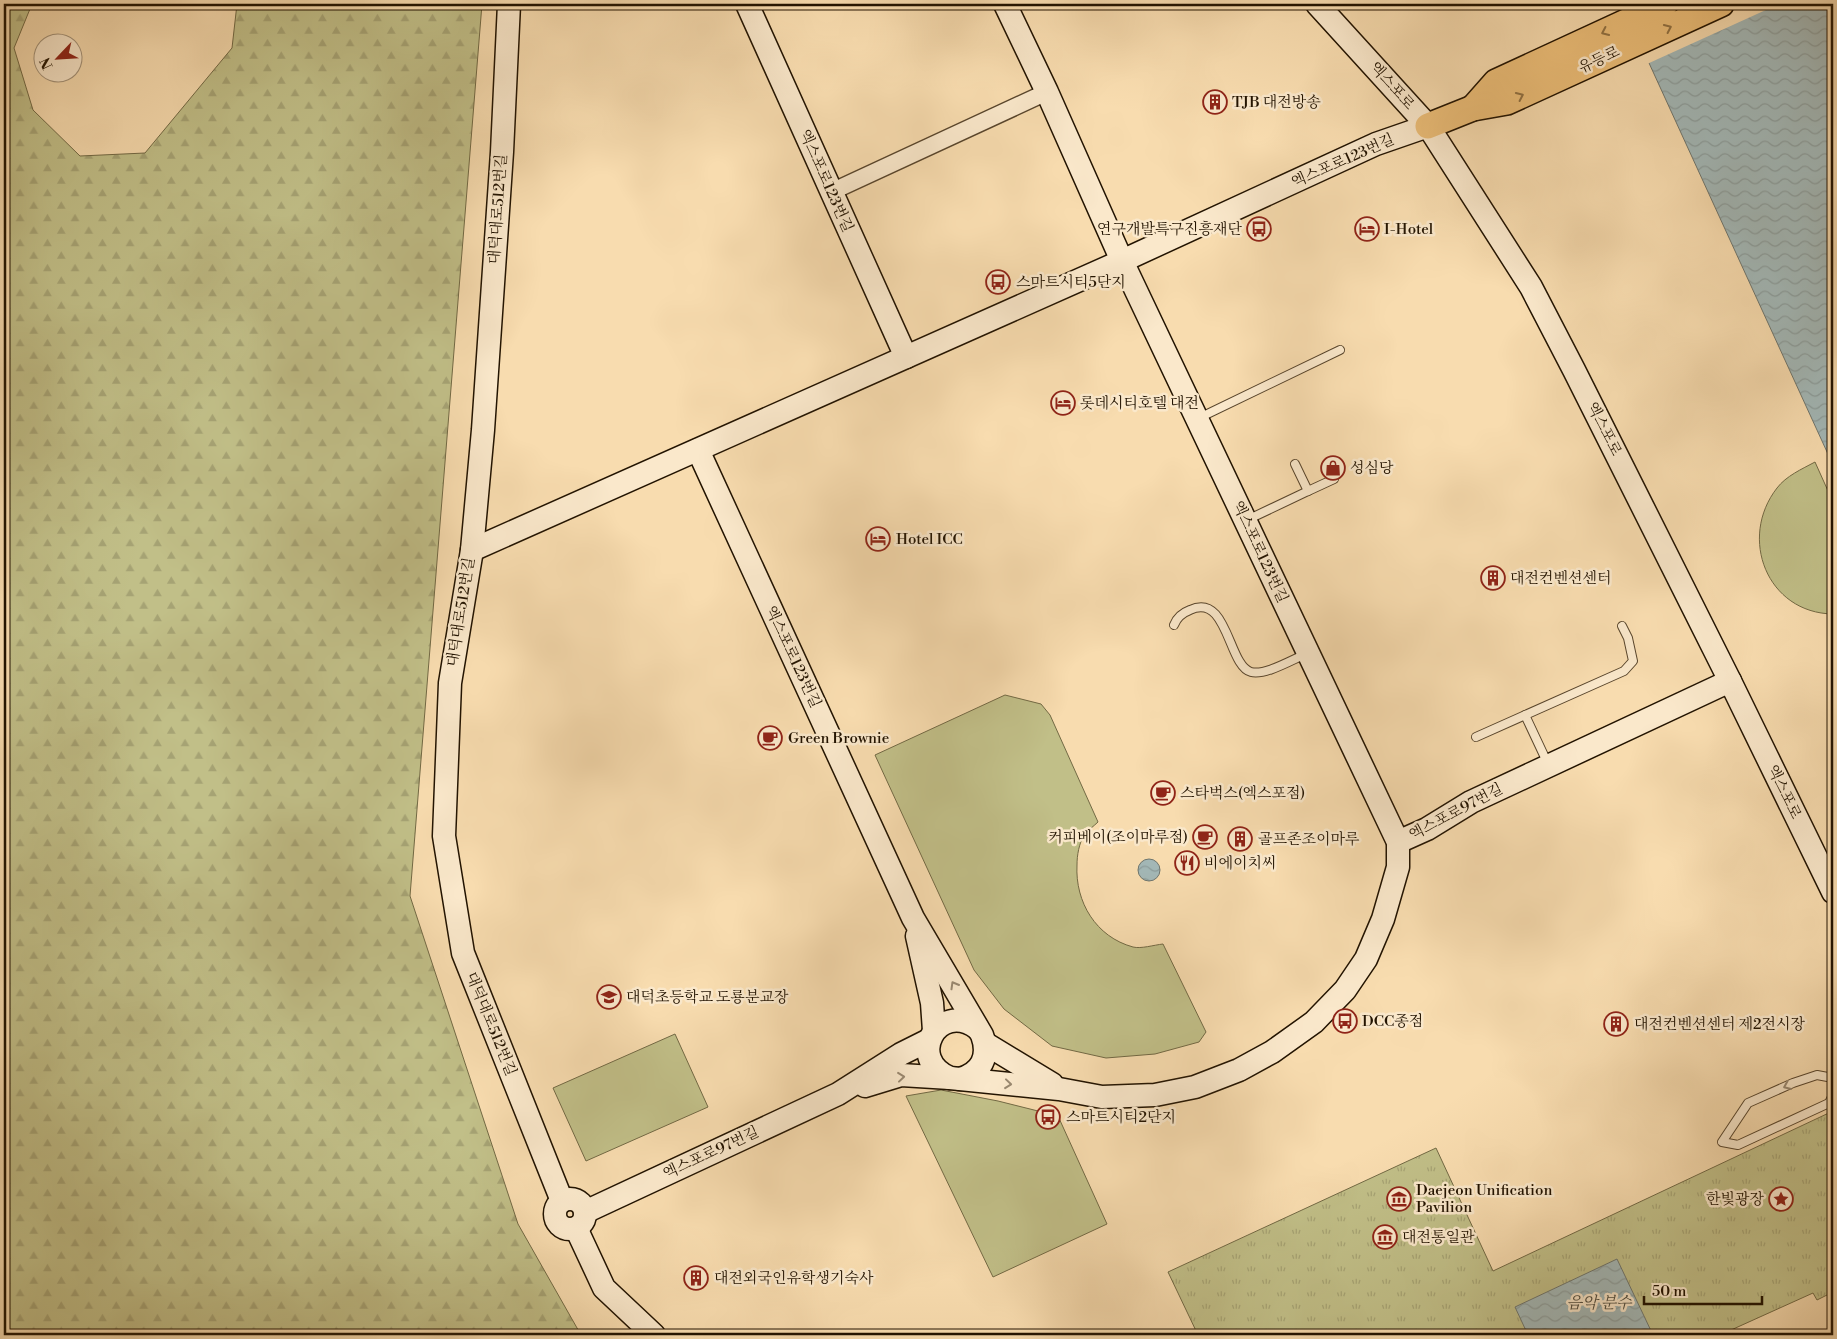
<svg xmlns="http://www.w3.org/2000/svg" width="1837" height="1339" viewBox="0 0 1837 1339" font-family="'Libre Bodoni','Noto Serif KR',serif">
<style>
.green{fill:#c1bf88;stroke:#726944}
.forest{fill:url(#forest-firs);stroke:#726944}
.park{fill:url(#park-tufts);stroke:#726944}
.water{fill:url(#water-waves);stroke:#6f766e}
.pier{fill:#f8dcaf}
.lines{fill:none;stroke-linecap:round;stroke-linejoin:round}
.lane-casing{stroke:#58452c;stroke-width:10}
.street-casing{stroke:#58452c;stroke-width:19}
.secondary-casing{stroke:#221300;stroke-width:25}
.primary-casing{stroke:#221300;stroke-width:28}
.lane{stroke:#fae8cb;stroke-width:8}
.street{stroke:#fae8cb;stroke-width:16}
.secondary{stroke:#fae8cb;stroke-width:22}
.primary{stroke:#ecbe78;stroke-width:25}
.oneway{stroke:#917142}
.oneway2{stroke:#998870}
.labels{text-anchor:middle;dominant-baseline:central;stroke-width:5;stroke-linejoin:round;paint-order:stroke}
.street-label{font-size:15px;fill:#221300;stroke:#fae8cb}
.poi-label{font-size:15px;fill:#221300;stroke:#fae8cb;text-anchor:start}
.water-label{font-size:16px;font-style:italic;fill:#4f4d40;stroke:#fae8cb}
</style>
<defs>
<pattern id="forest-firs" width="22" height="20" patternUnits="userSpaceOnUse" patternTransform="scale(1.25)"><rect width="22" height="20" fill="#c1bf88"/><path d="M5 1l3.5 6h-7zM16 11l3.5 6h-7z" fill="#a6a374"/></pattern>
<pattern id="park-tufts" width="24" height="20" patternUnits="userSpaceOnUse" patternTransform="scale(1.25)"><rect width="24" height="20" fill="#c1bf88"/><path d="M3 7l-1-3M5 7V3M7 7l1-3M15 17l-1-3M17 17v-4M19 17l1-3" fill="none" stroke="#a6a374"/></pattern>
<pattern id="water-waves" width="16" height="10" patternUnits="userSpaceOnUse" patternTransform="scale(1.25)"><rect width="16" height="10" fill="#a3b8b7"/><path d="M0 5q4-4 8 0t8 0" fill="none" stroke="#8c9d9c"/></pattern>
</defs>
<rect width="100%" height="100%" fill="#f8dcaf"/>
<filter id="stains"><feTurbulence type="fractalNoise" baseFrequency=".004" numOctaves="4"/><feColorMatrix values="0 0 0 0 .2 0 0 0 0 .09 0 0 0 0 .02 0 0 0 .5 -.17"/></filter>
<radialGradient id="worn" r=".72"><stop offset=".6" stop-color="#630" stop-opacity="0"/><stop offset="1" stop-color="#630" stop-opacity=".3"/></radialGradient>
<g class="green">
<path d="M 1815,462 L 1833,502 L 1833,614 C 1767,613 1738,538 1777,488 C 1786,476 1802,469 1815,462 Z"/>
<path d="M 1005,695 L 1041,704 L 1050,715 L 1098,822 C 1094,826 1088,830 1084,835 C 1079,844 1077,855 1077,865 C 1075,902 1096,937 1133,947 C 1141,949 1154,945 1163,944 L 1206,1032 L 1199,1042 L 1155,1054 L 1106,1058 L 1052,1046 L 1004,1009 L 974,970 L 875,755 Z"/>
<path d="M 675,1034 L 708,1107 L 586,1161 L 553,1088 Z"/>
<path d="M 941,1090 L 998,1101 L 1058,1116 L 1107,1224 L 993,1277 L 906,1096 Z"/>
</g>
<path class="forest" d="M 4,4 L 32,4 L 14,48 L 33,110 L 80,156 L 145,153 L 232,48 L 237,4 L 482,4 L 410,896 L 518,1224 L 581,1335 L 4,1335 Z"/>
<path class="park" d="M 1833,1111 L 1833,1292 L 1817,1300 L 1813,1293 L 1720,1335 L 1198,1335 L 1168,1272 L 1436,1148 L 1493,1271 Z"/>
<g class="water">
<path d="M 1622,4 L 1833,4 L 1833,465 Z"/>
<circle cx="1149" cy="870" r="11"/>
<path d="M 1617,1259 L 1653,1335 L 1528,1335 L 1515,1307 Z"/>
</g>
<path class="pier" d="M 1620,4 L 1779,4 L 1647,64 Z"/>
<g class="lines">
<g class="lane-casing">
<g id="lane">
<path d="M 1199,418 L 1340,350"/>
<path d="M 1308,491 L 1334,479"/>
<path d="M 1247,520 L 1308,491 L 1295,464"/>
<path d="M 1174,625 C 1177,617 1182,613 1190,610 C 1228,592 1228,666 1251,672 C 1265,676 1293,659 1306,654"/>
<path d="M 1525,715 L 1548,764"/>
<path d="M 1476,737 L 1624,671 L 1633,661 L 1628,638 L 1622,626"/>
<path d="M 1833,1078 L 1817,1075 L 1793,1083 L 1748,1103 L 1722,1142 L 1738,1145 L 1829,1103 L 1833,1095"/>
</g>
</g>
<g class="street-casing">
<path id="street" d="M 831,192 L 1047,92"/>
</g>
<g class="secondary-casing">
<g id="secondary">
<path d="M 509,4 L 502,152 L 483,430 L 472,550 L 450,683 L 444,836 L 463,953 L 562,1201"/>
<path d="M 747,4 L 906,357"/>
<path d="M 1317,4 L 1428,126 L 1531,287 L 1574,370 L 1730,681 L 1833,892"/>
<path d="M 698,450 L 913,918 L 982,1035 C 990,1057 981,1073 960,1079"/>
<path d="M 472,550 L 1122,261 L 1376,144 L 1428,126"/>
<path d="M 1398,842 L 1427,829 L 1471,802 L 1730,681"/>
<path d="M 917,936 L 932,1003 L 934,1031"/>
<path d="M 977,1028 C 938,1000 905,1059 950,1078 L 1059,1089 L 1102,1097 L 1155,1095 L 1195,1087 L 1239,1070 L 1272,1052 L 1314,1022 L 1345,990 L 1366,959 L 1383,919 L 1398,867 L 1398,842 L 1122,261 L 1047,92 L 1005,4"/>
<path d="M 986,1044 L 1052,1084"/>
<path d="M 865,1086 L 901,1075 L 950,1078"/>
<circle cx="570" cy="1214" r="15"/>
<path d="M 585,1212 L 838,1094 L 901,1054 L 929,1040"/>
<path d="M 576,1228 L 604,1288 L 654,1335"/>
</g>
</g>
<g class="primary-casing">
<g id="primary">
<path d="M 1473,108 L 1496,82 L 1665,4"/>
<path d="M 1428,126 L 1473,108 L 1507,102 L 1721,4"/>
</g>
</g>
<use href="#lane" class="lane"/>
<use href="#street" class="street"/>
<use href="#secondary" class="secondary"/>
<use href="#primary" class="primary"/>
</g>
<defs><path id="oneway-chevron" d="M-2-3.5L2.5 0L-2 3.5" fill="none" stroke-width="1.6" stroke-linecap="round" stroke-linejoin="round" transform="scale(1.25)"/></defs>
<g class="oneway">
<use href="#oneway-chevron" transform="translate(1668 28) rotate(-25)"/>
<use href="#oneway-chevron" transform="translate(1605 32) rotate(155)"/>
<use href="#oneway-chevron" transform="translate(1520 96) rotate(-25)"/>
</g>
<g class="oneway2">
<use href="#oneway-chevron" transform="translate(954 985) rotate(-120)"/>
<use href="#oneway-chevron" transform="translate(901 1077) rotate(-6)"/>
<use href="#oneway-chevron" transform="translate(1008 1084) rotate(6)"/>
<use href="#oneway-chevron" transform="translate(1787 1086) rotate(157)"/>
</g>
<defs>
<g id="building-ring" transform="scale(1.25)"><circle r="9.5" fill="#fae8cb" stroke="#8f2418" stroke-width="1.5"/><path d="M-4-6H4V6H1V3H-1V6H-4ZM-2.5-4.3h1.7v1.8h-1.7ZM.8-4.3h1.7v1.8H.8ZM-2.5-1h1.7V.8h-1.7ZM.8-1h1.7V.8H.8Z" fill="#8f2418"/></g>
<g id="bus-ring" transform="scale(1.25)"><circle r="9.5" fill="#fae8cb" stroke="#8f2418" stroke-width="1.5"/><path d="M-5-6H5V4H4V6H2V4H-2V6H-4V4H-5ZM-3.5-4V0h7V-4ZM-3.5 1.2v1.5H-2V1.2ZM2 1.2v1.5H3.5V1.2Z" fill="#8f2418"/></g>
<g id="hotel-ring" transform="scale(1.25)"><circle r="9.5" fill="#fae8cb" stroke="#8f2418" stroke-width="1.5"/><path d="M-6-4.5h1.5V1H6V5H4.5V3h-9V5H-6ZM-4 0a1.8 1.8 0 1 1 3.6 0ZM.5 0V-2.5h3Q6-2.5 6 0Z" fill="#8f2418"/></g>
<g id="shop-ring" transform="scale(1.25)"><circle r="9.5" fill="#fae8cb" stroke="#8f2418" stroke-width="1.5"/><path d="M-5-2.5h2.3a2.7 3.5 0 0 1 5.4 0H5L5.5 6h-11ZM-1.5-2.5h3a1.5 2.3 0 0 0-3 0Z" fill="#8f2418"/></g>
<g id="cafe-ring" transform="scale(1.25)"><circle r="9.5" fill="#fae8cb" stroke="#8f2418" stroke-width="1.5"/><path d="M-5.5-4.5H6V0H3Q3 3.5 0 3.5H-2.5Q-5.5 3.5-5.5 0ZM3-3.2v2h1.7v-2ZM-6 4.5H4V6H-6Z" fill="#8f2418"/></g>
<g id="restaurant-ring" transform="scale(1.25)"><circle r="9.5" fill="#fae8cb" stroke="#8f2418" stroke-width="1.5"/><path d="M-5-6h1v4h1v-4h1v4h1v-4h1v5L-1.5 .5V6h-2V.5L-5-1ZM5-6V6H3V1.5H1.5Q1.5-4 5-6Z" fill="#8f2418"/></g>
<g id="school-ring" transform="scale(1.25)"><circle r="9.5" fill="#fae8cb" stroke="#8f2418" stroke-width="1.5"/><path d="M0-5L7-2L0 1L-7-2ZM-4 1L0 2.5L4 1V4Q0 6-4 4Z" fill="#8f2418"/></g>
<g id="museum-ring" transform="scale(1.25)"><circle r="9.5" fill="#fae8cb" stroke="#8f2418" stroke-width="1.5"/><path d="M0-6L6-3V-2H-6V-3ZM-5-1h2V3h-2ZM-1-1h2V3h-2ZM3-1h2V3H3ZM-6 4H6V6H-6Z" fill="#8f2418"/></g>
<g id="sight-ring" transform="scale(1.25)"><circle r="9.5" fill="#fae8cb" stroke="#8f2418" stroke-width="1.5"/><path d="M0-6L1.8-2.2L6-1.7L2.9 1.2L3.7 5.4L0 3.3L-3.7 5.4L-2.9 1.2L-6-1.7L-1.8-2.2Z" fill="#8f2418"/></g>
</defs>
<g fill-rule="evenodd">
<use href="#building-ring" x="1215" y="102"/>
<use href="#bus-ring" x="1259" y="229"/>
<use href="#hotel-ring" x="1367" y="229"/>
<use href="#bus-ring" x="998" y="282"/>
<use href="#hotel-ring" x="1063" y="403"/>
<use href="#shop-ring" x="1333" y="468"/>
<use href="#hotel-ring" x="878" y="539"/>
<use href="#building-ring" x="1493" y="578"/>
<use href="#cafe-ring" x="770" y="738"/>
<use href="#cafe-ring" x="1163" y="793"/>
<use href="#cafe-ring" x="1205" y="837"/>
<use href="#building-ring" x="1240" y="839"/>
<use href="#restaurant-ring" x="1187" y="863"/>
<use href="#school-ring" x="609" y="997"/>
<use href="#bus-ring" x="1345" y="1021"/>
<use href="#building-ring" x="1616" y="1024"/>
<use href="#bus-ring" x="1048" y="1117"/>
<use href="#museum-ring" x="1399" y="1199"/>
<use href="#sight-ring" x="1781" y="1199"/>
<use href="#museum-ring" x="1385" y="1237"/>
<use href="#building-ring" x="696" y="1278"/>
</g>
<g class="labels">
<g class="street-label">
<text transform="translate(1599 60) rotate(-25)">유등로</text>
<text transform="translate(1392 86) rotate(48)">엑스포로</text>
<text transform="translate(1343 161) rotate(-24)">엑스포로123번길</text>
<text transform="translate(826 181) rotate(66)">엑스포로123번길</text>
<text transform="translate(498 209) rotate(-86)">대덕대로512번길</text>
<text transform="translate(1604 429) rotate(63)">엑스포로</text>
<text transform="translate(1260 552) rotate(65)">엑스포로123번길</text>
<text transform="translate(461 612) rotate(-81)">대덕대로512번길</text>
<text transform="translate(793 657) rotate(65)">엑스포로123번길</text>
<text transform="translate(1784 792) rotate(64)">엑스포로</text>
<text transform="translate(1456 812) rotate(-28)">엑스포로97번길</text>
<text transform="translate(491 1024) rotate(68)">대덕대로512번길</text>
<text transform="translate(711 1153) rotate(-25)">엑스포로97번길</text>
</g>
<g class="poi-label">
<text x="1232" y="102">TJB 대전방송</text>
<text x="1242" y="229" text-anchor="end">연구개발특구진흥재단</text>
<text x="1384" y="229">I-Hotel</text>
<text x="1016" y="282">스마트시티5단지</text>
<text x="1080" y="403">롯데시티호텔 대전</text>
<text x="1350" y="468">성심당</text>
<text x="896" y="539">Hotel ICC</text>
<text x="1510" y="578">대전컨벤션센터</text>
<text x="788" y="738">Green Brownie</text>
<text x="1180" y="793">스타벅스(엑스포점)</text>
<text x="1188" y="837" text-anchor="end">커피베이(조이마루점)</text>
<text x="1258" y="839">골프존조이마루</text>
<text x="1204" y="863">비에이치씨</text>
<text x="626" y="997">대덕초등학교 도룡분교장</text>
<text x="1362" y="1021">DCC종점</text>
<text x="1634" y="1024">대전컨벤션센터 제2전시장</text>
<text x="1066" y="1117">스마트시티2단지</text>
<text x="1416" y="1190">Daejeon Unification<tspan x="1416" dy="17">Pavilion</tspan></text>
<text x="1764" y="1199" text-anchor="end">한빛광장</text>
<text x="1402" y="1237">대전통일관</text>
<text x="714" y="1278">대전외국인유학생기숙사</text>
</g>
<g class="water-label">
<text x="1599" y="1303">음악 분수</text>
</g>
</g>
<rect width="1837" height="1339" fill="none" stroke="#f8dcaf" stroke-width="20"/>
<rect x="5" y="5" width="1827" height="1329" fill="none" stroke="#221300" stroke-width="2.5"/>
<rect x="10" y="10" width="1817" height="1319" fill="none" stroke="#221300"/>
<g transform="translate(58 58) rotate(245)"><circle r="24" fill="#fae8cb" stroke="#a4937a"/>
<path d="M0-4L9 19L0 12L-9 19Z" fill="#8f2418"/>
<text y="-8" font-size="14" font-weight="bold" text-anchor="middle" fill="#221300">N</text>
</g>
<path d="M1644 1296v8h118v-8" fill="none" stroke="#221300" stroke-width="2.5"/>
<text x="1652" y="1296" font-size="15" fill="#221300" stroke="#fae8cb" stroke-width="4" paint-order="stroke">50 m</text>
<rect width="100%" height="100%" filter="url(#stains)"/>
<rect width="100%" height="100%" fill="url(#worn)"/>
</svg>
